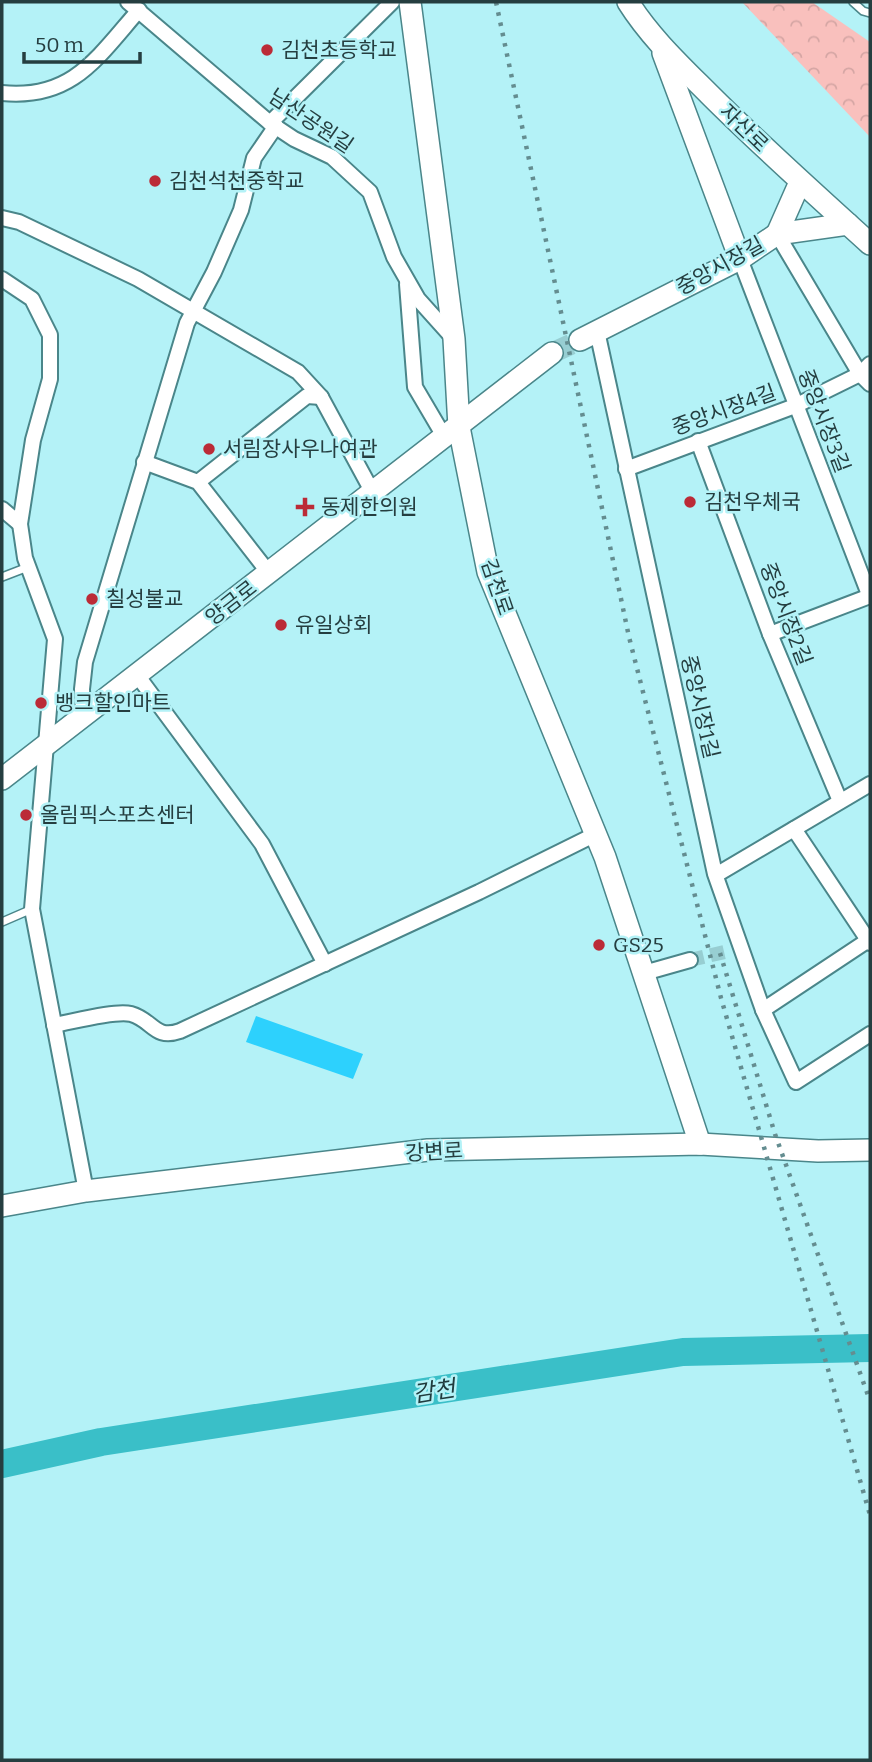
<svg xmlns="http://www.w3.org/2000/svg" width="872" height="1762" viewBox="0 0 872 1762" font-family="Bitter,'Noto Sans KR',serif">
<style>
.forest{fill:url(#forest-crowns)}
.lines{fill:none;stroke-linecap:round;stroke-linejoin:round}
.river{stroke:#3abfc8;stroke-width:28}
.building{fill:#2dd1fd}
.street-tunnel{stroke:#97ced2;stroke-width:14;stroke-dasharray:14 7;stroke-linecap:butt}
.secondary-tunnel{stroke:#97ced2;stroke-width:21;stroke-dasharray:21 10;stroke-linecap:butt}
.lane-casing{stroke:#4a868a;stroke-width:10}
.street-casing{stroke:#4a868a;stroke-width:18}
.secondary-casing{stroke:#4a868a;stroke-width:24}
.lane{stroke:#fff;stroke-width:7}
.street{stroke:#fff;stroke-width:14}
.secondary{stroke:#fff;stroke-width:21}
.rail{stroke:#648d90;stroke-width:4.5;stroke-dasharray:3.5 7;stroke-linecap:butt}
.poi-dot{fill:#bb2b37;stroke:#b4f2f7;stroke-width:2.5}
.labels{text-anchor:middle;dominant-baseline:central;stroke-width:5;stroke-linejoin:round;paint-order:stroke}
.poi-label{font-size:21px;fill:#253e40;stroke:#b4f2f7;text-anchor:start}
.street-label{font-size:21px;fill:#253e40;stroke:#b4f2f7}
.water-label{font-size:23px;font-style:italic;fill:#203b3d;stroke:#b4f2f7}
</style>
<defs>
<pattern id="forest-crowns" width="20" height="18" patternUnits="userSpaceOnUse" patternTransform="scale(1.75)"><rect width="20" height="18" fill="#f9c0bd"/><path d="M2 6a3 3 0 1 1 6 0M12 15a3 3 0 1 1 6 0" fill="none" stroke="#d5a6a4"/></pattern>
</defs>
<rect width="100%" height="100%" fill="#b4f2f7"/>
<path class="forest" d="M 742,2 L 812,2 L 870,42 L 870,137 Z"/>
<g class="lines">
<path class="river" d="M 2,1464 L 101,1442 L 683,1352 L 870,1348"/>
</g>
<path class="building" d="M 256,1016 L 363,1054 L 353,1079 L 246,1042 Z"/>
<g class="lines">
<path class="street-tunnel" d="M 690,960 L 729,951"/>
<path class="secondary-tunnel" d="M 552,353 L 580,340"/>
<g class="lane-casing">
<g id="lane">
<path d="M 853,2 L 863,11 L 870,13"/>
<path d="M 2,577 L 28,567"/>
<path d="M 2,922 L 32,909"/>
</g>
</g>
<g class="street-casing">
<g id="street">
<path d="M 128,2 L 270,123 L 294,139 L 332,157 L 370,192 L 394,257 L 418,299 L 453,338"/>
<path d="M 2,93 C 72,100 97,58 139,10"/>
<path d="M 270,123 L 392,2"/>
<path d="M 2,218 L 19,222 L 138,279 L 298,372 L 321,397 L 373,493"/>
<path d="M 777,234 L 860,374 L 870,384"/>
<path d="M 740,259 L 870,597"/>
<path d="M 2,279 L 32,299 L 50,335 L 50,379 L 33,440 L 20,524 L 25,558 L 55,639 L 32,909 L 86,1191"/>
<path d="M 407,284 L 415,387 L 445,438"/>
<path d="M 597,331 L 715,874 L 763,1010 L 796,1082 L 870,1034"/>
<path d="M 698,441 L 770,634 L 840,801"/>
<path d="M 144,462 L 198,482 L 269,573"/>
<path d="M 626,469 L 795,406 L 860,374 L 870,364"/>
<path d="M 198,482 L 307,396 L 321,397"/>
<path d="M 2,509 L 20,524"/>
<path d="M 770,634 L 870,596"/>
<path d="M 137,675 L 262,844 L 325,964"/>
<path d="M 83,717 L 82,689 L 85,662 L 187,323 L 214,272 L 241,210 L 254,158 L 276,126"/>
<path d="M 794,829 L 870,943"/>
<path d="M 716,875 L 870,784"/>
<path d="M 644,973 L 690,960"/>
<path d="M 763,1010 L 870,939"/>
<path d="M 54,1025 C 72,1022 115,1010 131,1014 C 153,1020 154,1040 180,1031 L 479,892 L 596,834"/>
</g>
</g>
<g class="secondary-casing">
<g id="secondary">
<path d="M 410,2 L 454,339 L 459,427 L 488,572 L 605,857 L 700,1144"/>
<path d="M 628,2 C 650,37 680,65 709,94 C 761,146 816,195 870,244"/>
<path d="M 663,53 L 740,259"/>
<path d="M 777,234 L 800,182"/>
<path d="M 580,340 L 740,259 L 777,234 L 848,224"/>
<path d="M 2,779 L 552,353"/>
<path d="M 2,1206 L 86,1191 L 428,1150 L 700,1144 L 818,1151 L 870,1150"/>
</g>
</g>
<use href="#lane" class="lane"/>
<use href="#street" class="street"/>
<use href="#secondary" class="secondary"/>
<g class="rail">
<path d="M 496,2 L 629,637 L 721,998 L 870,1515"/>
<path d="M 720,953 L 775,1134 L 870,1401"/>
</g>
</g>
<g class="poi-dot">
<circle cx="267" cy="50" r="7"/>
<circle cx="155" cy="181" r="7"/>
<circle cx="209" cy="449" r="7"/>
<circle cx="690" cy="502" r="7"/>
<path d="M301.5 496.5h7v7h7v7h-7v7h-7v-7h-7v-7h7z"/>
<circle cx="92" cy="599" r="7"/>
<circle cx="281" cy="625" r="7"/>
<circle cx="41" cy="703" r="7"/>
<circle cx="26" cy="815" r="7"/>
<circle cx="599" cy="945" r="7"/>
</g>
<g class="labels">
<g class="poi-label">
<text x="281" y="50">김천초등학교</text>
<text x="169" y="181">김천석천중학교</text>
<text x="223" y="449">서림장사우나여관</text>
<text x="704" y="502">김천우체국</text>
<text x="321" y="507">동제한의원</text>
<text x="106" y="599">칠성불교</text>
<text x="295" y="625">유일상회</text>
<text x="55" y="703">뱅크할인마트</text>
<text x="40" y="815">올림픽스포츠센터</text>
<text x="613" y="945">GS25</text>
</g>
<g class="street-label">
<text transform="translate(311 121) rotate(34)">남산공원길</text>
<text transform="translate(744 128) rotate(44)">자산로</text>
<text transform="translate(720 266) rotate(-29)">중앙시장길</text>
<text transform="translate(724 410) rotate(-20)">중앙시장4길</text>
<text transform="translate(824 421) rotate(69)">중앙시장3길</text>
<text transform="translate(497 587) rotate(71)">김천로</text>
<text transform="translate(231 603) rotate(-38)">양금로</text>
<text transform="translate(786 614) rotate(69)">중앙시장2길</text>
<text transform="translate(700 707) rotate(77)">중앙시장1길</text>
<text transform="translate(434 1152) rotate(-3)">강변로</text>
</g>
<g class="water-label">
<text transform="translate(434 1391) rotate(-9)">감천</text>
</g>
</g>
<rect width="872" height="1762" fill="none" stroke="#253e40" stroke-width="7"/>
<path d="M24 52v10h116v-10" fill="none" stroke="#253e40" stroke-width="3.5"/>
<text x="35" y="52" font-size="21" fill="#253e40" stroke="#b4f2f7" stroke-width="5" paint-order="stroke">50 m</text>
</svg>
